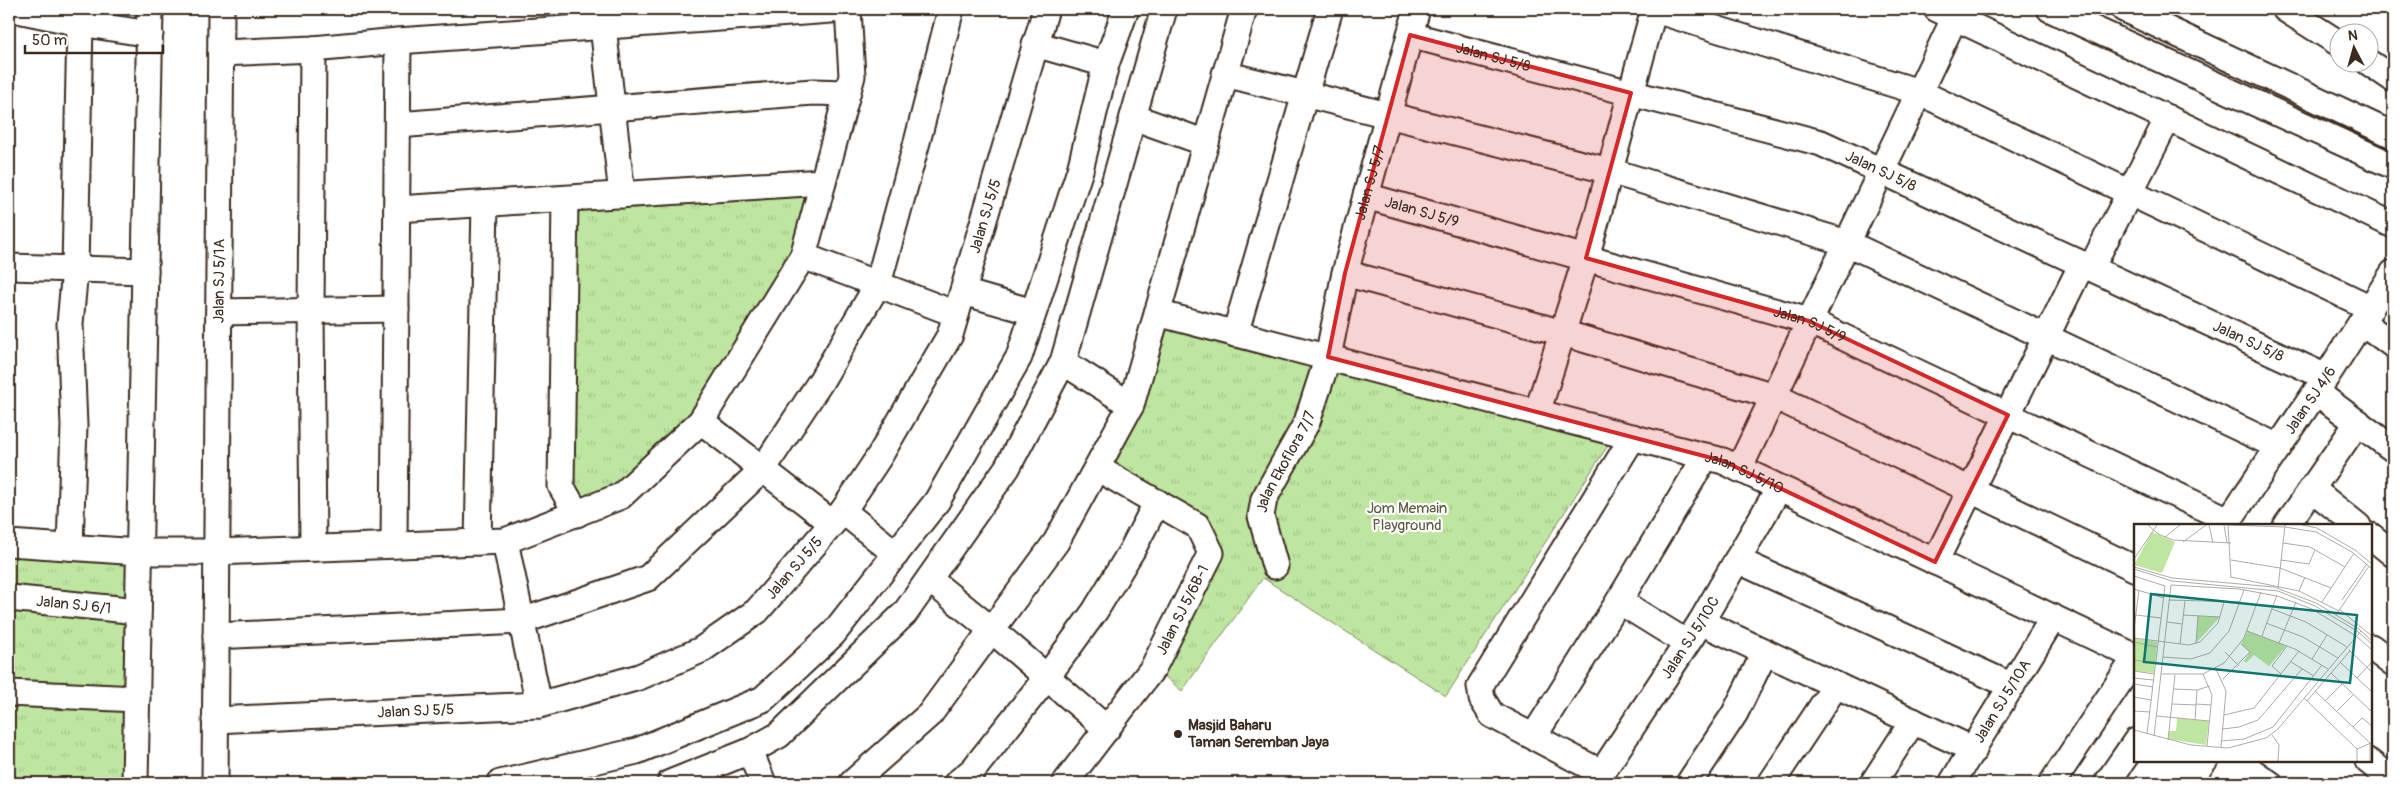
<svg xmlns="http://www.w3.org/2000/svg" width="2402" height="792" viewBox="0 0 2402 792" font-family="Pangolin,sans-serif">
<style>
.grass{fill:url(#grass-tufts);stroke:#7d8860}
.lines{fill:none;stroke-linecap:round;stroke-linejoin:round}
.minor-casing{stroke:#3b2a1e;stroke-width:29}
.minor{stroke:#fff;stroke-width:25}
.marked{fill:#d62828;fill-opacity:0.2;stroke:#d62828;stroke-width:4;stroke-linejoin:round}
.poi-dot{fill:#3b2a1e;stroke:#fff;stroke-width:2}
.labels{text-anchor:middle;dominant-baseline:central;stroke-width:4.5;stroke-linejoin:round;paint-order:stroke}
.street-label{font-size:15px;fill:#3b2a1e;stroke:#fff}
.park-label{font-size:15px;fill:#5c593f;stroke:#fff}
.poi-label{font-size:15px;font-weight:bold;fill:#3b2a1e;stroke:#fff;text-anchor:start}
.inset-road{fill:none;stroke:#b1aaa5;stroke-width:1}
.view{fill:#0f766e;fill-opacity:0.15;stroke:#0f766e;stroke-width:2.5}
.inset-edge{fill:none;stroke:#3b2a1e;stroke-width:2.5}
</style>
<defs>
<pattern id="grass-tufts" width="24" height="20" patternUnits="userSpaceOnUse" patternTransform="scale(1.25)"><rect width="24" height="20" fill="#bfe6a1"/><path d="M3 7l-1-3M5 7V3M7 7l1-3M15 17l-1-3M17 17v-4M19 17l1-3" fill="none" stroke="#a5c58a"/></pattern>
</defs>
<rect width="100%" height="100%" fill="#fff"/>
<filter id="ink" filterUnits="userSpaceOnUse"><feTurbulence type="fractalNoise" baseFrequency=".02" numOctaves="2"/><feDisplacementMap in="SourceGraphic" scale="10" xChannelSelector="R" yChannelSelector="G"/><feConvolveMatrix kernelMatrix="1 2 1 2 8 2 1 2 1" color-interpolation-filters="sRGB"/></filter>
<g filter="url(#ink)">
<g class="grass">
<path d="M 819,185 L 802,255 L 719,388 L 620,495 L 578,510 L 563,485 L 568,201 Z"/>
<path d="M 1160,318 L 1614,436 L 1446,696 L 1263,578 L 1182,691 L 1157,670 L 1215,554 L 1102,467 Z"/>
<path d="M 9,547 L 134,556 L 133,783 L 9,783 Z"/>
</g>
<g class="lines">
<g class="minor-casing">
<g id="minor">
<path d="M 13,9 L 80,23 L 150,34"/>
<path d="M 1652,9 L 1919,92 L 2371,308"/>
<path d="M 1937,9 L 2393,225"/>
<path d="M 2050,9 L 2393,166"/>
<path d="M 2124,9 L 2393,135"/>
<path d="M 2285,9 L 2340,44"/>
<path d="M 603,26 L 622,195"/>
<path id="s1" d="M 1410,35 L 1821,143 L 2326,377"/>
<path d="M 1035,44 L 1106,64"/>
<path d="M 221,53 L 313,49 L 398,41 L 845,9"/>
<path d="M 2368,62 L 2393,79"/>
<path d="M 1225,74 L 1610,171 L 1847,243 L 2279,447"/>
<path d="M 1133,117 L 1206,143"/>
<path d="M 398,125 L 813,92 L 847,93"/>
<path id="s2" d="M 1366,196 L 1809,321 L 2229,520"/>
<path d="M 565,199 L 561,486 L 577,514"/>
<path d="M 397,209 L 823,182"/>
<path d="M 803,256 L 956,314"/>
<path d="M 9,267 L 145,271"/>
<path d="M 2091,268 L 2168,118"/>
<path d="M 1345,273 L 1563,333 L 1774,396 L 2136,569"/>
<path d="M 963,292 L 1033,312"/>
<path d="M 219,312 L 396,309"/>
<path id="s3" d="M 1157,313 L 1723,461 L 2136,657"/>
<path d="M 2362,322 L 2393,345"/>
<path d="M 1235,334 L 1330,9"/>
<path d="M 1063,362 L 1131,405"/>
<path d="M 2316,392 L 2393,449"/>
<path d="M 1537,413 L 1586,258 L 1654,9"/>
<path d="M 701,421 L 832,523"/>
<path d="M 1739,469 L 1955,17"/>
<path d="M 2312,489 L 2358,526"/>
<path d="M 843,511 L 896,554"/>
<path id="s4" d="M 2225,526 L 2326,377 L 2393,273"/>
<path d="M 2286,526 L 2358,422"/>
<path d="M 2371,536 L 2393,554"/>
<path d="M 505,541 L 539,705"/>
<path d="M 478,542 L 485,204"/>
<path d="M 9,543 L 139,552 L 216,552 L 505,541 L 621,496 L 701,421 L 803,256 L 852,76 L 848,9"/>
<path d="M 394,545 L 398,41"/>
<path d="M 70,547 L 74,426 L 70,324 L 75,269 L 80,23"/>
<path d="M 313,548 L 311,311 L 313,49"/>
<path d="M 1737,560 L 2012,686"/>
<path d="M 1935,562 L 2082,264"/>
<path id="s5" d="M 1275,566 L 1261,516 L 1264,499 L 1307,422 L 1328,357 L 1345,273 L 1417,9"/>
<path d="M 929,579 L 992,630 L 1107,729"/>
<path id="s6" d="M 9,598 L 138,611"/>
<path d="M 1619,601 L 1687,643"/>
<path d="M 1701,622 L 1974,750"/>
<path d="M 216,636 L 522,621 L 648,578 L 763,469 L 821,381 L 878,284 L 917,142 L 951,9"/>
<path d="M 2371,647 L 2393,664"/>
<path d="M 9,693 L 137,699"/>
<path id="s7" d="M 215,720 L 539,705 L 639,677 L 701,650 L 757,611 L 843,511 L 879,457 L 950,335 L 1046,9"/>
<path d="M 1534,736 L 1619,601 L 1706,456"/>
<path d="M 750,751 L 763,783"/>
<path d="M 2237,761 L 2269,783"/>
<path d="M 2368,761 L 2393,781"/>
<path d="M 1602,773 L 1492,715 L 1482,699 L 1480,686 L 1633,437"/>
<path d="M 135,783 L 150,9"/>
<path id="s8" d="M 215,783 L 221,9"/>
<path d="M 500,783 L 637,751 L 763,699 L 833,634 L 937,501 L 1019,357 L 1080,170 L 1106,64 L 1126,9"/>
<path d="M 670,783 L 750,751 L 779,735 L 905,613 L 1007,468 L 1063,362 L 1164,9"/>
<path d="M 852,783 L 930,714 L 1056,542 L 1131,405 L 1244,9"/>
<path d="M 957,783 L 973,770 L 1047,677 L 1095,611 L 1132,550 L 1157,502"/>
<path id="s9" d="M 1065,783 L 1153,668 L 1211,553 L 1198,526 L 1097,468"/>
<path id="s10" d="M 1595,783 L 1701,622 L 1779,488"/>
<path d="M 1689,783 L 1735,713 L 1765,652"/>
<path d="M 1771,783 L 1836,685"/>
<path d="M 1873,783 L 1913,721"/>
<path id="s11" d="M 1952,783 L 2053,618"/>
<path d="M 2052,783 L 2136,657"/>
<path d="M 2107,783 L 2136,741"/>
<path d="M 2221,783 L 2238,761"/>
</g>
</g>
<use href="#minor" class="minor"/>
</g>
</g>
<path class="marked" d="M 1410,35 L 1631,93 L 1586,258 L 1809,321 L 2008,415 L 1935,562 L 1723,461 L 1328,357 L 1345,273 Z"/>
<circle class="poi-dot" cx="1178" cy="734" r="5"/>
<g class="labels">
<g class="street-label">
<text stroke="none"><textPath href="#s1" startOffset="86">Jalan SJ 5/8</textPath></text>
<text stroke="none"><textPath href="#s1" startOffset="491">Jalan SJ 5/8</textPath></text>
<text stroke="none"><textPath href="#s5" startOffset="405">Jalan SJ 5/7</textPath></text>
<text stroke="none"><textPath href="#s2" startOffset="58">Jalan SJ 5/9</textPath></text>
<text stroke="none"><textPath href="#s7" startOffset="1026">Jalan SJ 5/5</textPath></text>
<text stroke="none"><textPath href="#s8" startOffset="502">Jalan SJ 5/1A</textPath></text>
<text stroke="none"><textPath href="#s2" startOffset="462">Jalan SJ 5/9</textPath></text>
<text stroke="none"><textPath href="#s1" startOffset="896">Jalan SJ 5/8</textPath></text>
<text stroke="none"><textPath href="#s4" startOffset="152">Jalan SJ 4/6</textPath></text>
<text stroke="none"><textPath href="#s5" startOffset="112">Jalan Ekoflora 7/7</textPath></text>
<text stroke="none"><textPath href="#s3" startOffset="609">Jalan SJ 5/10</textPath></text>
<text stroke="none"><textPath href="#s7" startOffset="621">Jalan SJ 5/5</textPath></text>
<text stroke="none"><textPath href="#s6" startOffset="65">Jalan SJ 6/1</textPath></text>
<text stroke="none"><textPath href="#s9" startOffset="210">Jalan SJ 5/6B-1</textPath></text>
<text stroke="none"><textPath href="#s10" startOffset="174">Jalan SJ 5/10C</textPath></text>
<text stroke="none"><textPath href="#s11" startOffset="96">Jalan SJ 5/10A</textPath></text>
<text stroke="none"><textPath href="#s7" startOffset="201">Jalan SJ 5/5</textPath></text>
</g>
<g class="park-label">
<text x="1407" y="508">Jom Memain<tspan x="1407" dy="17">Playground</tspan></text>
</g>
<g class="poi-label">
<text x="1188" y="725">Masjid Baharu<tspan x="1188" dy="17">Taman Seremban Jaya</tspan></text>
</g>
</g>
<g transform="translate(2134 524)">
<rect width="238" height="238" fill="#fff"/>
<path d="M 18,8 L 41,18 L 28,49 L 0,41 ZM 64,92 L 86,93 L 62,119 ZM 114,107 L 152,122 L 135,142 L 120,131 L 112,139 L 110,137 L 116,128 L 107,120 ZM 0,114 L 23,118 L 20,149 L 0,147 ZM 43,194 L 75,197 L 72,221 L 34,215 L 35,207 L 42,207 Z" fill="#bfe6a1"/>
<path class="inset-road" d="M 14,1 L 24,10 L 39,16 L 97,19M 75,1 L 79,19M 90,1 L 93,19M 94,1 L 151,3 L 182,8 L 218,28 L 238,45M 94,1 L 97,54M 168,1 L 183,4 L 221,26 L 238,40M 31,13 L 46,1M 49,18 L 72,1M 149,19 L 176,23 L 211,43M 0,35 L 23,1M 97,36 L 146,44 L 197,64M 147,36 L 175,40 L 181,26M 0,43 L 38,54 L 140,63 L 182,79 L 225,105 L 238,117M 0,45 L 38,57 L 144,67 L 181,82 L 223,107 L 238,120M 0,52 L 31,62 L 13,210M 97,53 L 165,67 L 205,87M 37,61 L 105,65 L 143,72 L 178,85 L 222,112 L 238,126M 144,64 L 151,1M 0,65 L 30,74M 165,67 L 171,53M 35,76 L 107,78M 208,76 L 233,40M 188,78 L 220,29M 138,85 L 172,98 L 213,123M 206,86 L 238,112M 2,91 L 27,94M 49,91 L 86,93M 202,91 L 235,42M 33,98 L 48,100M 132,99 L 169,113 L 204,134M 0,105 L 5,66M 113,107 L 161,125 L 194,145M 128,112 L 143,71M 0,114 L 55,121 L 66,118 L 84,99 L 90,78M 12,116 L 17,70M 0,118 L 23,123M 62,119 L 64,92M 145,119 L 162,78M 46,120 L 51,77M 215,126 L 238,148M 91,128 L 105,142M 29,133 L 57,135 L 76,129 L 95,107 L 110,66M 178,135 L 193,111M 0,136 L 21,139M 157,138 L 180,152M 206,138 L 238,168M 82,145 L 92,167 L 87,223M 0,147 L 20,150M 197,149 L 238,188M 27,150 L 69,150 L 90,139 L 110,114 L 127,68M 69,150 L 78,171 L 73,222M 147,150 L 138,142 L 153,122M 0,154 L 19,156M 223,154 L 238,138M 89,155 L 116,128 L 107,120M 0,160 L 19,163M 40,165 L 63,166 L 76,162M 181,167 L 236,219 L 236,237M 0,173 L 17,176M 170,174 L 223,225 L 223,237M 173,177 L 216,127M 191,177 L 208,160M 38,180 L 62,181M 62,180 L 77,181M 0,187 L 16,188M 203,187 L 219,171M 90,191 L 120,184 L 165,127M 23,192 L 75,197M 61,196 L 63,166M 219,203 L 228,194 L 238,202M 89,205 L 105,203 L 124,196 L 168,145M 0,206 L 57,221 L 94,224 L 132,214 L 144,205 L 227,107M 138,211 L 145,221 L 144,237M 20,212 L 37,61M 34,216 L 41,151M 87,217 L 110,215 L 139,203 L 188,141M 223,225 L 237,219"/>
<path class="view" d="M 17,70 L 223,91 L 216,159 L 10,138 Z"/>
<rect width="238" height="238" class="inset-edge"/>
</g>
<rect width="2402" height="792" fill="none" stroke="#fff" stroke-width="30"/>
<rect x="15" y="15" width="2372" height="762" fill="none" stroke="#3b2a1e" stroke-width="2" filter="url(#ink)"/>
<g transform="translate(2354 48) rotate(354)"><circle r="24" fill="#ffffff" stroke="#b1aaa5"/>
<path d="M0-4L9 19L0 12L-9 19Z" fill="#3b2a1e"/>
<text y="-8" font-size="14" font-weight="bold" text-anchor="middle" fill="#3b2a1e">N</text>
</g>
<path d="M25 45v8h138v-8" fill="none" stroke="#3b2a1e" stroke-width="2.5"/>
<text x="32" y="45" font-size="15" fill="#3b2a1e" stroke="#ffffff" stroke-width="4" paint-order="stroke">50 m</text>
</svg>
